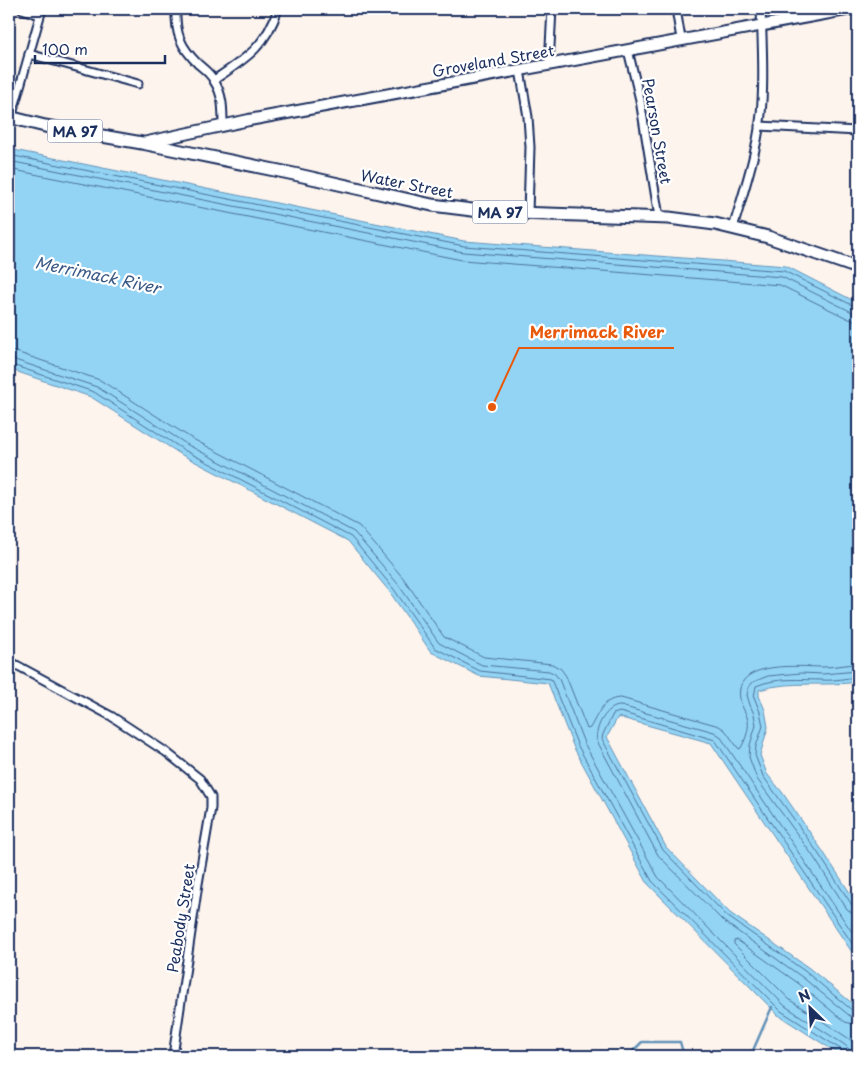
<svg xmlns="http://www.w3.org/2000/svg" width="867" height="1065" viewBox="0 0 867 1065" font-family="'Playpen Sans',sans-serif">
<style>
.water{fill:#93d4f4;stroke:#6392b8}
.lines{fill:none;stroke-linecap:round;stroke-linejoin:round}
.shore{stroke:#4b719a;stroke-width:1}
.stream{stroke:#6392b8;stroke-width:2.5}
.minor-casing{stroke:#1b2f5e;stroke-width:11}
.secondary-casing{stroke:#1b2f5e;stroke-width:14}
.primary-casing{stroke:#1b2f5e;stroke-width:15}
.minor{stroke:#fff;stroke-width:7}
.secondary{stroke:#fff;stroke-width:10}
.primary{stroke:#fff;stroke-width:11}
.labels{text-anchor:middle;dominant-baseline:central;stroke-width:4.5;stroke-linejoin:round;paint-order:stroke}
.shield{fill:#fff;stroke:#5f6d8e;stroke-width:1}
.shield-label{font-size:14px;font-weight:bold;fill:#1b2f5e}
.street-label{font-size:15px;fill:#1b2f5e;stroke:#fff}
.water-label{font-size:16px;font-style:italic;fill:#395884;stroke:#fff}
.leader{fill:none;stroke:#e8590c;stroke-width:2}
.callout-dot{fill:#e8590c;stroke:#fff;stroke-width:2}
.callout-label{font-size:16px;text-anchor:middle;font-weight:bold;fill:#e8590c;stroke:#fff;stroke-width:4.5;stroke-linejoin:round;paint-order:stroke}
</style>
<rect width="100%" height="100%" fill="#fdf4ed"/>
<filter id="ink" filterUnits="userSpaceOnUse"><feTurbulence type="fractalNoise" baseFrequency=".02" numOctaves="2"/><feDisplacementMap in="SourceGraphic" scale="10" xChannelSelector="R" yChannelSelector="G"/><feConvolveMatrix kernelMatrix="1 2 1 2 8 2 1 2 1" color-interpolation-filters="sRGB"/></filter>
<g filter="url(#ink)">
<path class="water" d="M 9,149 L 464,241 L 786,266 L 858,303 L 858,682 C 825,687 791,680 759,690 L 759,696 L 765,710 L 768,727 L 760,755 L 767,774 L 782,792 L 822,850 L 858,905 L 858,961 L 711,743 L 618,717 L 607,737 L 666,847 L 730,913 L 809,968 L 858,1008 L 858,1056 L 842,1056 L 778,1015 L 648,884 L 574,748 L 548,683 L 479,676 L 431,652 L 389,591 L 348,541 L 182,455 L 91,397 L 9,369 Z"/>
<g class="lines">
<g class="shore">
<path d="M 9,155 L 464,246 L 784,271 L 854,306 L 858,307"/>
<path d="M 9,161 L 463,252 L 782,277 L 852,312 L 858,313"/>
<path d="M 9,169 L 462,260 L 780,285 L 849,319 L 858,321"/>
<path d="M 9,351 L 16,352 L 100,380 L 191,438 L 359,526 L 404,579 L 444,637 L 484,657 L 552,664 L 561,669 L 566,676 L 587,729 L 590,728 C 598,714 603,698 621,698 L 719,726 L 725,730 L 738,748 L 740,749 C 745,742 751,726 747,717 C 745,711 741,706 740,699 C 733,659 800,667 824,667 C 835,667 847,664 858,664"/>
<path d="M 9,358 L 97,387 L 188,445 L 354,532 L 398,584 L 439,643 L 482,665 L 549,671 L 555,674 L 559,679 L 584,743 L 658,877 L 785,1006 L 845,1045 L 849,1049 L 851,1056"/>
<path d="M 9,364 L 94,392 L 184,450 L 351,537 L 393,588 L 435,648 L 480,671 L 551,679 L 578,746 L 652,881 L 781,1011 L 842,1050 L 844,1056"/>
<path d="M 858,671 L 823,674 L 801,673 L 768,676 L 753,682 L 749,687 L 747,695 L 750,705 L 754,714 L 756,725 L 750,745 L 749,757 L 757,779 L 813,856 L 847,909 L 852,913 L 858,914"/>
<path d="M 858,677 C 846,678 835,681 823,680 C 801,680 777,677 756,686 L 754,697 L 760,712 L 763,726 L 756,746 L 755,755 L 763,776 L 818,853 L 852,905 L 858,907"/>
<path d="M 858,941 L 720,736 L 714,732 L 621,706 C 607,705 594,728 597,741 L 658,855 L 723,921 L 802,977 L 850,1016 L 858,1018"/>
<path d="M 858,952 L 715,740 L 620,712 L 613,714 L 603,734 L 602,739 L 663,850 L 727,916 L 806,972 L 853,1011 L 858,1012"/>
<path d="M 858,1056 L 857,1048 L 851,1040 L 790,1000 L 734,944 L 734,941 L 737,940 L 798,983 L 845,1022 L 858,1025"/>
</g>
<g class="stream">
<path d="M 628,1056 L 642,1042 L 680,1042 L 684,1056"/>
<path d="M 696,1056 L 701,1053 L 714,1056"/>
<path d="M 745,1056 L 751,1055 L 772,1007"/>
</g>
<g class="minor-casing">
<g id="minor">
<path d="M 22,9 L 40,15"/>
<path d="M 176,9 C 175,34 181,47 198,64 C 204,69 211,74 214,81 C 223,94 223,110 223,126"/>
<path d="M 676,9 L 681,39"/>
<path d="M 628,50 L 640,100 L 659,217"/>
<path d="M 29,54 L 138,84"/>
<path d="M 549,65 L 552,9"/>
<path d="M 520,70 L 528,117 L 530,147 L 528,213"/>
<path d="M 214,80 C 245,59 266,47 278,9"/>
<path d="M 11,118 L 42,9"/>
<path d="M 759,126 L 858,131"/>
<path d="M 733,228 C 745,187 760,144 762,101 C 764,70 762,39 761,9"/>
<path d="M 9,661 L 111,716 L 166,752 L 200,779 L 211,797 L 211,808 L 198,884 L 173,1056"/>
</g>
</g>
<g class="secondary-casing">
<path id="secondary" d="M 143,143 L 249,120 L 851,9"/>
</g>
<g class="primary-casing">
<path id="primary" d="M 9,117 L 45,126 L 142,143 L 294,174 L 432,205 L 488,212 L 669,218 L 715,224 L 768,237 L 858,268"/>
</g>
<use href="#minor" class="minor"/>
<use href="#secondary" class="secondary"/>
<use href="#primary" class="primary"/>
</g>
</g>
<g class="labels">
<g class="shield">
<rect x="47.5" y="119.5" width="55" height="23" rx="4"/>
<rect x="472.5" y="200.5" width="55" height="23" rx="4"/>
</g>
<g class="shield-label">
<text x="75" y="131">MA 97</text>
<text x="500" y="212">MA 97</text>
</g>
<g class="street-label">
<text transform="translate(493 60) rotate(-10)">Groveland Street</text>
<text transform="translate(658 131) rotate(80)">Pearson Street</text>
<text transform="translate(407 183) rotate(11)">Water Street</text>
<text transform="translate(180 918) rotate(-81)">Peabody Street</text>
</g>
<g class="water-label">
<text transform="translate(98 274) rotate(12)">Merrimack River</text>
</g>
</g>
<path class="leader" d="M492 407L519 348H674"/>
<circle class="callout-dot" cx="492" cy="407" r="5"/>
<g class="callout-label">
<text x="597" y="338">Merrimack River</text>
</g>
<rect width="867" height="1065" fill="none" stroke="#fff" stroke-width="30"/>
<rect x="15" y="15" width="837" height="1035" fill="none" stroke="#1b2f5e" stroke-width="2" filter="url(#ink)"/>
<g transform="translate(810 1008) rotate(335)" stroke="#ffffff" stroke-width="4" paint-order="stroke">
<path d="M0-4L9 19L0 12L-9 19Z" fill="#1b2f5e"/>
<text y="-8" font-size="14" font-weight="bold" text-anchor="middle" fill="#1b2f5e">N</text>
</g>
<path d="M35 55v8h130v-8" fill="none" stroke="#1b2f5e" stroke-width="2.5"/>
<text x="42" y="55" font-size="15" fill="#1b2f5e" stroke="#ffffff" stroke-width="4" paint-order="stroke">100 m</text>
</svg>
